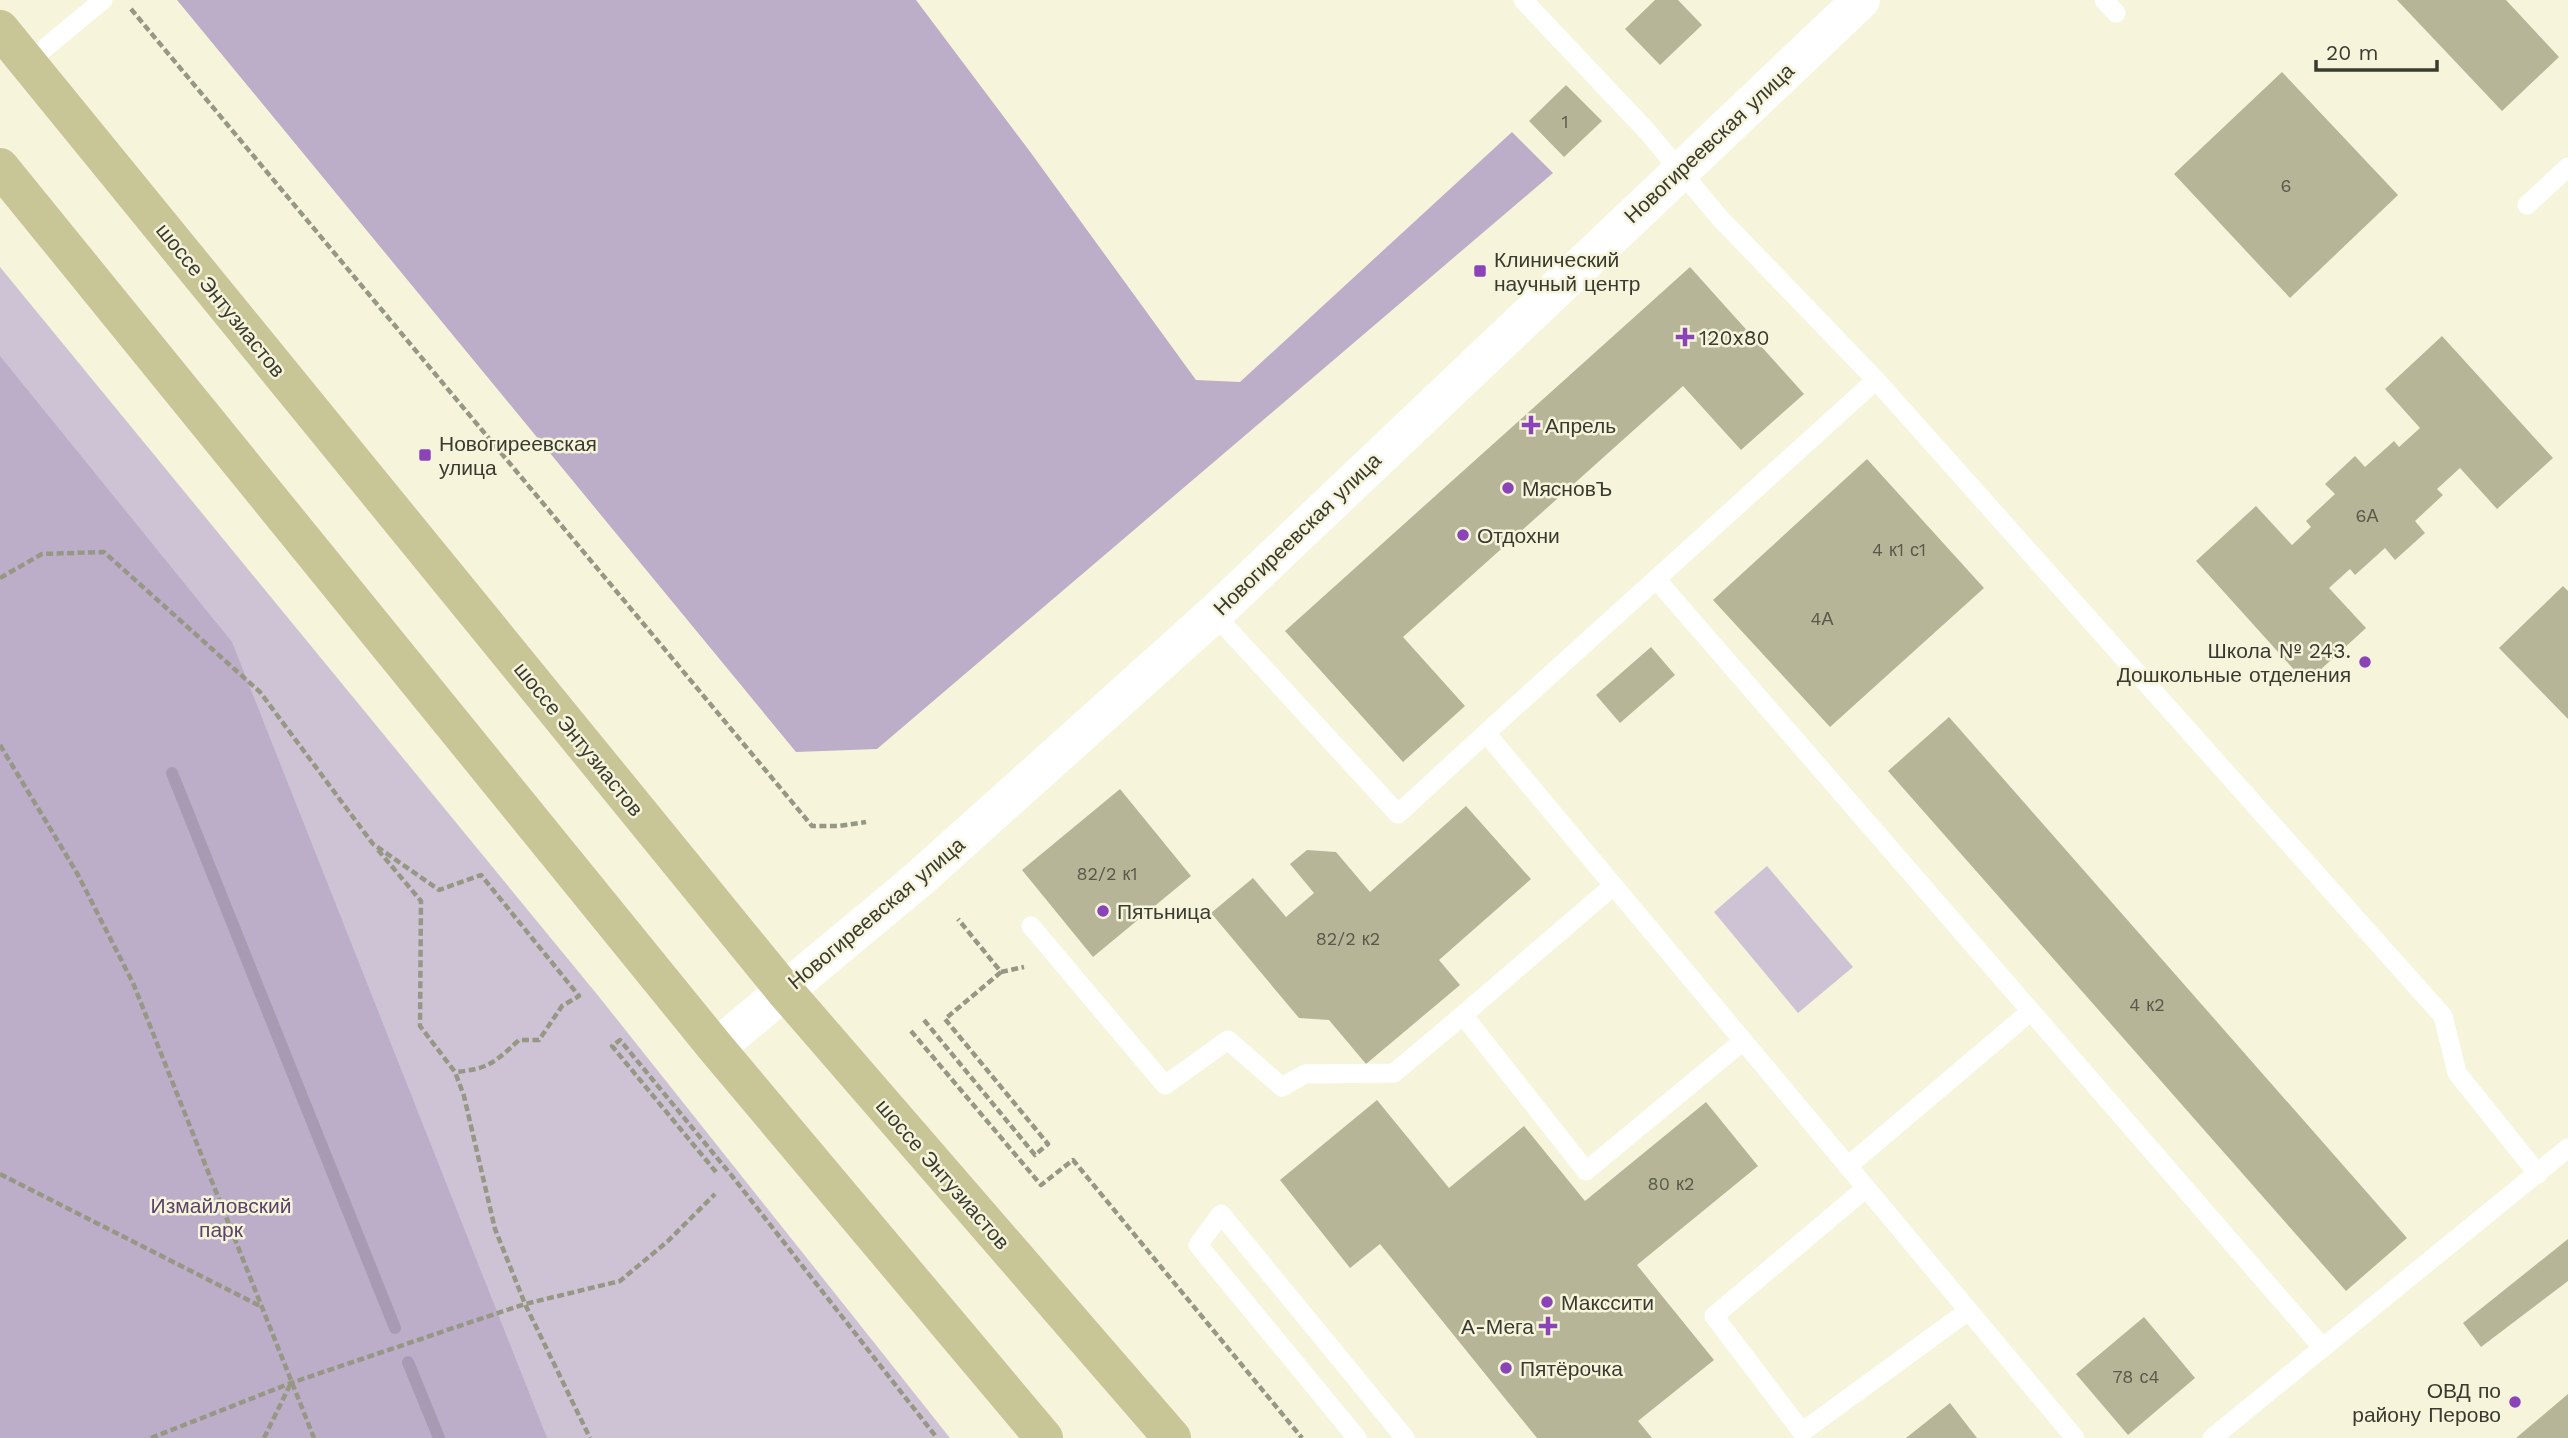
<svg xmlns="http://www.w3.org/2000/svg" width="2568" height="1438" viewBox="0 0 2568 1438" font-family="'Work Sans',sans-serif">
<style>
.green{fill:#cdc3d4}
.forest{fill:#bcadc8}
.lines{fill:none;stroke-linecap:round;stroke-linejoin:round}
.stream{stroke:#a99ab4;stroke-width:12}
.building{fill:#b7b597}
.path{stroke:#979785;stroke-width:4.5;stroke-dasharray:7 3.5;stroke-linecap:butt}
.service{stroke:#fff;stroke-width:19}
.secondary{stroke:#fff;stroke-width:38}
.primary{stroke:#c8c597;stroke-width:38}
.poi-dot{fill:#8b44b7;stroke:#f6f5dc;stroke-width:2.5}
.labels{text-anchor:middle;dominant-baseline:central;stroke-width:5;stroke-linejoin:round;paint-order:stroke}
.number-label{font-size:18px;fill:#59594a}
.street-label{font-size:21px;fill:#3a3a30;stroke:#f6f5dc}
.poi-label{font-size:21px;fill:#3a3a30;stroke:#f6f5dc;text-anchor:start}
.park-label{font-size:21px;fill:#5a436b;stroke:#f6f5dc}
</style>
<rect width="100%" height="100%" fill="#f6f5dc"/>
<g class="green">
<path d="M 0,267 L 600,998 L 950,1438 L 0,1438 Z"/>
<path d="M 1767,866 L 1853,967 L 1798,1013 L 1714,912 Z"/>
</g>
<g class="forest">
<path d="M 177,0 L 916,0 L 1031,153 L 1196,380 L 1240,382 L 1512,132 L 1553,173 L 877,749 L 796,752 Z"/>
<path d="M 0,356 L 232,642 L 547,1438 L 0,1438 Z"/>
</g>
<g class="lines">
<g class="stream">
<path d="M 172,773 L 395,1328"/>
<path d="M 408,1362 L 439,1438"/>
</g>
</g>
<g class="building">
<path d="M 1655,0 L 1678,0 L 1702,25 L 1660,65 L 1625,29 Z"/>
<path d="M 2397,0 L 2506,0 L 2559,57 L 2502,111 Z"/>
<path d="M 2282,72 L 2398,195 L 2290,298 L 2174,174 Z"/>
<path d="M 1566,85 L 1602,121 L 1564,157 L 1529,121 Z"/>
<path d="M 1690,267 L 1804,394 L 1741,450 L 1683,386 L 1403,637 L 1465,706 L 1403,762 L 1285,631 Z"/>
<path d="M 2442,336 L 2553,458 L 2497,509 L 2460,468 L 2437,489 L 2443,495 L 2415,521 L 2425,533 L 2395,560 L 2385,548 L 2355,575 L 2350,569 L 2329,588 L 2366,628 L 2306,683 L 2196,561 L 2256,506 L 2292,545 L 2311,527 L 2306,521 L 2335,494 L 2325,484 L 2355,456 L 2365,467 L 2394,441 L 2399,447 L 2420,428 L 2385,389 Z"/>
<path d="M 1867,459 L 1984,588 L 1830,727 L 1713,600 Z"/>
<path d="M 2563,586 L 2568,591 L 2568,719 L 2499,648 Z"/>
<path d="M 1651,647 L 1675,675 L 1620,723 L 1596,695 Z"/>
<path d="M 1949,717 L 2407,1238 L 2346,1291 L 1888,771 Z"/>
<path d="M 1120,789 L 1191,876 L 1093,957 L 1022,870 Z"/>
<path d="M 1466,806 L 1531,879 L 1439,960 L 1460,985 L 1366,1064 L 1329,1020 L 1299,1018 L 1211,913 L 1253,878 L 1286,917 L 1314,893 L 1290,864 L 1307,850 L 1336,852 L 1370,892 Z"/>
<path d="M 1377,1100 L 1449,1188 L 1524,1126 L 1585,1201 L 1706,1102 L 1758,1166 L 1637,1265 L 1714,1360 L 1638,1421 L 1652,1438 L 1537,1438 L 1380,1244 L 1350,1268 L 1280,1180 Z"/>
<path d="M 2568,1239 L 2568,1281 L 2481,1347 L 2463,1323 Z"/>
<path d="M 2144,1317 L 2195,1378 L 2128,1435 L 2076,1374 Z"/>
<path d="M 2568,1394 L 2568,1438 L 2516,1438 Z"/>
<path d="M 1950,1403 L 1977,1438 L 1906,1438 Z"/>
</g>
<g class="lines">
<g class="path">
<path d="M 131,9 L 812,826 L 839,826 L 866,822"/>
<path d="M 0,578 L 42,554 L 104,552 L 260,692 L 373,844 L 439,890 L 481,875 L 579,996 L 562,1006 L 539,1040 L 519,1040 C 495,1062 489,1069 455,1072"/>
<path d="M 0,745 L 77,873 L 133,983 L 314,1438"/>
<path d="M 378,850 L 421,901 L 420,1026 L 455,1072 L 464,1096 L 495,1229 L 525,1304 L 590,1438"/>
<path d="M 1001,972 L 1024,967"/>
<path d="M 924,1020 L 1035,1155 L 1048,1144 L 945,1019 L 1001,972 L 958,919"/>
<path d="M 911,1031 L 1041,1185 L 1073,1160 L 1302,1438"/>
<path d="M 716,1172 L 612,1046 L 620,1040 L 732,1176 L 937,1438"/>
<path d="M 0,1174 L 260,1306"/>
<path d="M 151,1438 L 291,1383 L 465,1324 L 525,1304 L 620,1281 L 668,1241 L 715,1194"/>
<path d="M 264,1438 L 291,1383"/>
</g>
<g class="service">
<path d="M 1523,0 L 1646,130 L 1719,217 L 1876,380 L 2443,1016 L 2457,1073 L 2538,1174"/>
<path d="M 2104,0 L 2116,13"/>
<path d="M 27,63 L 103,0"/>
<path d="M 2527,205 L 2568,167"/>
<path d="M 1876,380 L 1486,733 L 2075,1438"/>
<path d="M 1656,579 L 2323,1348"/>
<path d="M 1214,614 L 1398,814 L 1486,733"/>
<path d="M 1613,886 L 1463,1015 L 1586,1171 L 1743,1041"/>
<path d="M 1031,926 L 1165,1085 L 1228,1040 L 1282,1087 L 1305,1074 L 1394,1073 L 1463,1015"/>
<path d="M 1848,1166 L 2031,1011"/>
<path d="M 1866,1188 L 1714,1316 L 1802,1432 L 1968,1311"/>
<path d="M 1357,1438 L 1198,1245 L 1221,1214 L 1405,1438"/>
<path d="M 2212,1438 L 2568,1148"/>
</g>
<path class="secondary" d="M 716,1048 L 919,879 L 1214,614 L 1861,0"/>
<g class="primary">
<path d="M 0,29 L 784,990 L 1172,1438"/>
<path d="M 0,167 L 716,1048 L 1044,1438"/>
</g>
</g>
<g class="poi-dot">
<rect x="1473" y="264" width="14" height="14" rx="3.5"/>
<path d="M1681.5 326.5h7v7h7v7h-7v7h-7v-7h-7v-7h7z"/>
<path d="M1527.5 414.5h7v7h7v7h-7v7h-7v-7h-7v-7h7z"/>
<rect x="418" y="448" width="14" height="14" rx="3.5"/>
<circle cx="1508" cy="488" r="7"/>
<circle cx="1463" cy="535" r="7"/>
<circle cx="2365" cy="662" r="7"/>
<circle cx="1103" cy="911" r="7"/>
<circle cx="1547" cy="1302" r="7"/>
<path d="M1544.5 1315.5h7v7h7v7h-7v7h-7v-7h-7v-7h7z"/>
<circle cx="1506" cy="1368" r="7"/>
<circle cx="2515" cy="1402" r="7"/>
</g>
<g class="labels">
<g class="number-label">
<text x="1565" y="121">1</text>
<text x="2286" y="185">6</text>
<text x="2367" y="515">6А</text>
<text x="1899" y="549">4 к1 с1</text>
<text x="1822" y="618">4А</text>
<text x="1107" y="873">82/2 к1</text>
<text x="1348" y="938">82/2 к2</text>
<text x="2147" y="1004">4 к2</text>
<text x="1671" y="1183">80 к2</text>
<text x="2136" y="1376">78 с4</text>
</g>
<g class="street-label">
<text transform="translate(1709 143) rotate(-43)">Новогиреевская улица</text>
<text transform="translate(221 300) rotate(51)">шоссе Энтузиастов</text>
<text transform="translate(1297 534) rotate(-44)">Новогиреевская улица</text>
<text transform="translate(579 739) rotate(51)">шоссе Энтузиастов</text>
<text transform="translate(876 913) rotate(-40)">Новогиреевская улица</text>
<text transform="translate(943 1174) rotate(49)">шоссе Энтузиастов</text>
</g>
<g class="poi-label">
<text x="1494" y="259">Клинический<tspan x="1494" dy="24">научный центр</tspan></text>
<text x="1699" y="337">120x80</text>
<text x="1545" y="425">Апрель</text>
<text x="439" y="443">Новогиреевская<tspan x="439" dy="24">улица</tspan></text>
<text x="1522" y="488">МясновЪ</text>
<text x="1477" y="535">Отдохни</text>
<text x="2351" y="650" text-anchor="end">Школа № 243.<tspan x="2351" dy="24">Дошкольные отделения</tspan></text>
<text x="1117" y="911">Пятьница</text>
<text x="1561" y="1302">Макссити</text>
<text x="1534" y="1326" text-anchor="end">А-Мега</text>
<text x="1520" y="1368">Пятёрочка</text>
<text x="2501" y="1390" text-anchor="end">ОВД по<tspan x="2501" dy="24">району Перово</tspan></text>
</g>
<g class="park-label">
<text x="221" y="1205">Измайловский<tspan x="221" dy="24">парк</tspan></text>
</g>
</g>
<path d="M2316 60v10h121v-10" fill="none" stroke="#3a3a30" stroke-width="3.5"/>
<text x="2326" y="60" font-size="21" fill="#3a3a30" stroke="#f6f5dc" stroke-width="5" paint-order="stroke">20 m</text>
</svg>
